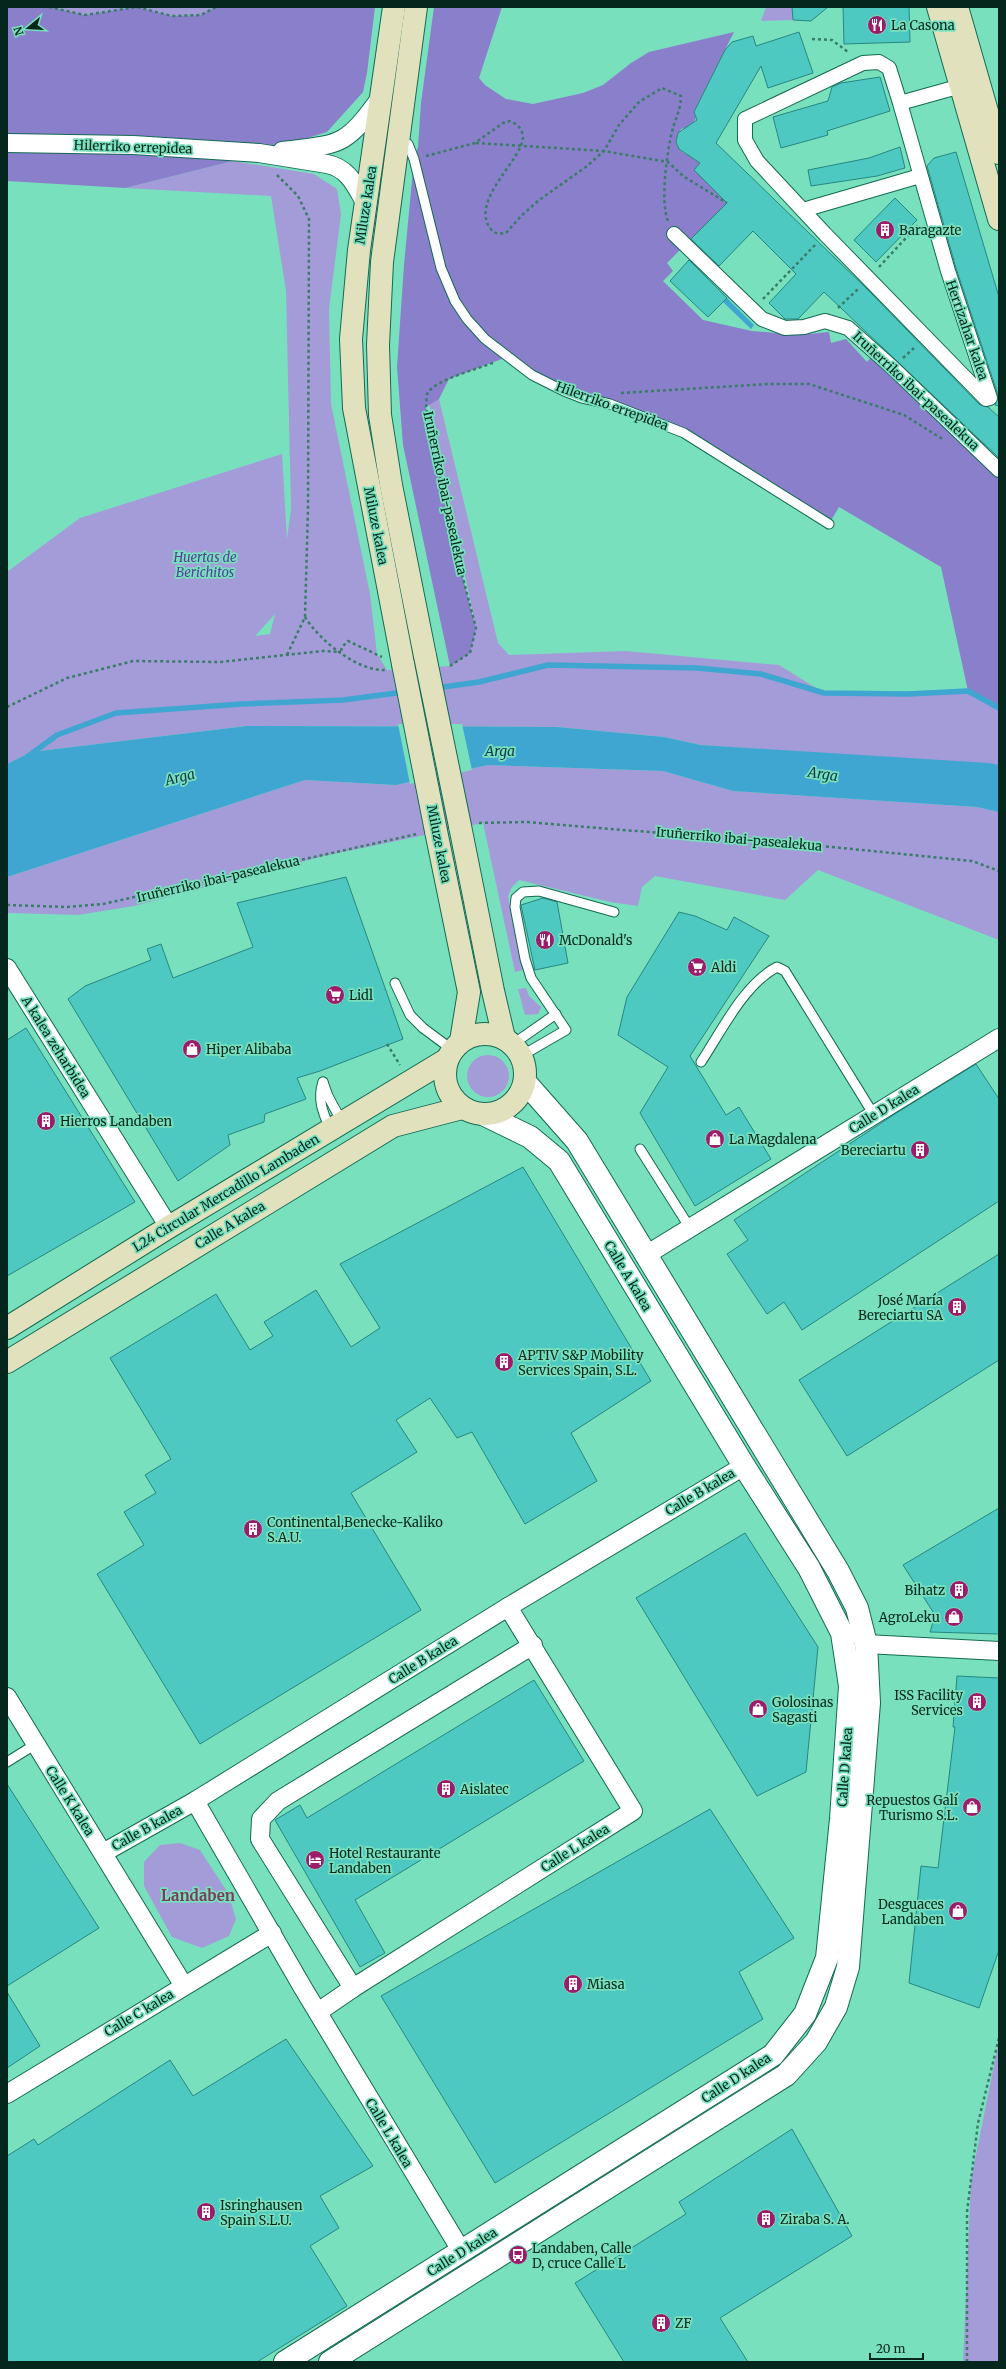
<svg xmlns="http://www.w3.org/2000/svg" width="1006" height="2369" viewBox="0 0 1006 2369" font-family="Merriweather,serif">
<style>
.green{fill:#a39cd9;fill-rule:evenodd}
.forest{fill:#8a7fcb}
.water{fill:#3fa6d1}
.pier{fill:#79e0bd}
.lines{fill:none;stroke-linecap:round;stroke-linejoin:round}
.stream{stroke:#3fa6d1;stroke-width:5.5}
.building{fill:#4ec9c2;stroke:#268781}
.service-casing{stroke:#136a52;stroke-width:11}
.pedestrian-casing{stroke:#136a52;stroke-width:16}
.minor-casing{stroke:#136a52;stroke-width:20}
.tertiary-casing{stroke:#136a52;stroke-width:24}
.secondary-casing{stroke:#136a52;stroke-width:24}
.path{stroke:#3a7c67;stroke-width:2.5;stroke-dasharray:3 3;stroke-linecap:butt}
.service{stroke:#fff;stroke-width:9}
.pedestrian{stroke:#fff;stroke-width:14}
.minor{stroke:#fff;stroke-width:18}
.tertiary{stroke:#fff;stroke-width:22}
.secondary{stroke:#e1e1bd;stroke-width:22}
.secondary-bridge-casing{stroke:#136a52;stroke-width:24;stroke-linecap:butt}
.secondary-bridge{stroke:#e1e1bd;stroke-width:22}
.labels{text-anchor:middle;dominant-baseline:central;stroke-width:3.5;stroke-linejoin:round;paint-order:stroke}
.poi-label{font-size:13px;fill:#04261c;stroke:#79e0bd;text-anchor:start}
.street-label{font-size:13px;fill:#04261c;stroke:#79e0bd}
.park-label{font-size:13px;font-style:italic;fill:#54409b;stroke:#79e0bd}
.water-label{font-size:14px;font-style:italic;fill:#0b394b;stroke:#79e0bd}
.quarter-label{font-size:15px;font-weight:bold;fill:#7c3b5d;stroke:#79e0bd}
</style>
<rect width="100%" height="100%" fill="#79e0bd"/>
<g class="green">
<path d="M 49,7 L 216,7 L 201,15 L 172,16 L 137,7 L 85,15 Z"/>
<path d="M 766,7 L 792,7 L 793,20 L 761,21 Z"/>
<path d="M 233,161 L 314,174 L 337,189 L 341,214 L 329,309 L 331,404 L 370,594 L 377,654 L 387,670 L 450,666 L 476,628 L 427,394 L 439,399 L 498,643 L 509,655 L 626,651 L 779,665 L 824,693 L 968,691 L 999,708 L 999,765 L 701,745 L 664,737 L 557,727 L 247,726 L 31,752 L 7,764 L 7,572 L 80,518 L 282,454 L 287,539 L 291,509 L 286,291 L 271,196 L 125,188 ZM 275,614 L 270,634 L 255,636 Z"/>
<path d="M 488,765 L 663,771 L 733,791 L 977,807 L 999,812 L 999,940 L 818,870 L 785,900 L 655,876 L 642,887 L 638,906 L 610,902 L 519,880 L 512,887 L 508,896 L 523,970 L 515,972 L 483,823 L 324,856 L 134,906 L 78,915 L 7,913 L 7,877 L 305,780 L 396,785 Z"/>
<path d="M 526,988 L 529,996 L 541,1007 L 538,1014 L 525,1015 L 518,989 Z"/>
<circle cx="488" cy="1076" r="21"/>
<path d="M 180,1843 L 200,1850 L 228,1893 L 236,1919 L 229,1936 L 202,1948 L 172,1937 L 144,1886 L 144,1862 L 160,1845 Z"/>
<path d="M 999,2040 L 999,2362 L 963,2362 L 971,2180 Z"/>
</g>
<g class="forest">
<path d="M 7,7 L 49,7 L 85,15 L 137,7 L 172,16 L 201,15 L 216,7 L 375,7 L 367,73 L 363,92 L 327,132 L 233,161 L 125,188 L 7,181 Z"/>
<path d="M 434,7 L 502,7 L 479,78 L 485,85 L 506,99 L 533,104 L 583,93 L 603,85 L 631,63 L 649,52 L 734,32 L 694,112 L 696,118 L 691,127 L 681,129 L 676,142 C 680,156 693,157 706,158 L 694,170 L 727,203 L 667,263 L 673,271 L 663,281 L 703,320 L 752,331 L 799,335 L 829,332 L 831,343 L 846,339 L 867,362 L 872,356 L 999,478 L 999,708 L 968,691 L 941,567 L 839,507 L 829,524 L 695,440 L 610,404 L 584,404 L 582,398 L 507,357 L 449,379 L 439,399 L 426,407 L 453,540 L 476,628 L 470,653 L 450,666 L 403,445 L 397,367 L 404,265 L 414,159 L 418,147 L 421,103 Z"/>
</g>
<g class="water">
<path d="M 727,298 L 754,325 L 751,329 L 723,302 Z"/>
<path d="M 247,726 L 557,727 L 664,737 L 701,745 L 989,763 L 999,765 L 999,812 L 977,807 L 733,791 L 663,771 L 488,765 L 396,785 L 305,780 L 7,877 L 7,764 L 31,752 Z"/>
</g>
<path class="pier" d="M 398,724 L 462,724 L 472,770 L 410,784 Z"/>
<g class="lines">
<g class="stream">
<path d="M 436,688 L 479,682 L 548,665 L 697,668 L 761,674 L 824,693 L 908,694 L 968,691 L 999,708"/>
<path d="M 27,757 L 57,735 L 116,713 L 242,704 L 343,700 L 404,692"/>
</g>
</g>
<g class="building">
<path d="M 792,7 L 828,7 L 811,21 L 793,20 Z"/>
<path d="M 843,7 L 909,7 L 910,42 L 844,44 Z"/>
<path d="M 799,32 L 813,73 L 768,88 L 761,66 L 716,143 L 868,290 L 980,405 L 988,407 L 999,417 L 999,458 L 824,292 L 798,319 L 785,319 L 769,303 L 796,274 L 753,231 L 719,266 L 691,239 L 727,203 L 694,170 L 700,163 L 679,149 L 676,142 L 678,133 L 697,120 L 694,112 L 725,50 L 732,42 L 753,36 L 756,46 Z"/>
<path d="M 880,77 L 890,111 L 827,131 L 828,135 L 781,148 L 773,117 L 828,101 L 832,87 L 841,83 Z"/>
<path d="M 900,147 L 905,168 L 877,176 L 811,186 L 808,170 L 869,158 Z"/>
<path d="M 956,152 L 999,297 L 999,406 L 995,405 L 998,395 L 956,268 L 927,166 L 934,158 Z"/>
<path d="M 895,198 L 917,220 L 876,262 L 854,240 Z"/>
<path d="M 689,260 L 727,298 L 708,317 L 670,281 Z"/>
<path d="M 346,877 L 403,1039 L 320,1071 L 297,1078 L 306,1099 L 265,1114 L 264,1122 L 228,1135 L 230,1145 L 178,1181 L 68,999 L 85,986 L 151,960 L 147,949 L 161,944 L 173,978 L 253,947 L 237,903 Z"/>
<path d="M 543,898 L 557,902 L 568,963 L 535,970 L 521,905 Z"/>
<path d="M 679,912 L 695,916 L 727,930 L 734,917 L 769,936 L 690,1056 L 726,1115 L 739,1107 L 771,1159 L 695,1206 L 640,1113 L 668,1067 L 618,1035 L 627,997 Z"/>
<path d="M 26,1028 L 135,1202 L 7,1276 L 7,1040 Z"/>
<path d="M 976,1064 L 999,1099 L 999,1201 L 802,1330 L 784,1302 L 767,1314 L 727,1254 L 748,1240 L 734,1220 L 898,1112 Z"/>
<path d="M 523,1167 L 651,1381 L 571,1433 L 597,1481 L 525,1524 L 472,1432 L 457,1438 L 430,1398 L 396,1420 L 417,1452 L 351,1493 L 421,1610 L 200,1744 L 97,1574 L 144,1545 L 124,1512 L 156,1493 L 145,1475 L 171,1459 L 110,1358 L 216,1294 L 250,1350 L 273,1336 L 264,1322 L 316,1290 L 351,1347 L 380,1328 L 340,1264 Z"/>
<path d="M 999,1254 L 999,1360 L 847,1456 L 799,1380 Z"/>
<path d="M 999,1508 L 999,1634 L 930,1632 L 935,1615 L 903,1565 Z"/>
<path d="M 745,1533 L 818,1647 L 806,1772 L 757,1796 L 636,1598 Z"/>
<path d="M 957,1676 L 999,1678 L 999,1950 L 979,2008 L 909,1983 L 921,1866 L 938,1868 L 955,1727 L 953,1727 Z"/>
<path d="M 534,1680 L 584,1761 L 355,1900 L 385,1953 L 360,1967 L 275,1820 L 300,1805 L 307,1818 Z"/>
<path d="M 7,1784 L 99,1928 L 7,1986 Z"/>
<path d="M 710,1809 L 794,1938 L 739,1972 L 763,2019 L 495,2183 L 381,1996 Z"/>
<path d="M 7,1992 L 40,2046 L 7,2068 Z"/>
<path d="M 286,2039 L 373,2166 L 320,2196 L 339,2228 L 310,2246 L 347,2306 L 257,2362 L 7,2362 L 7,2156 L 34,2139 L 38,2145 L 170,2060 L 193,2096 Z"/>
<path d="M 792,2129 L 852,2236 L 720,2318 L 748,2362 L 624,2362 L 575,2283 L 686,2214 L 679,2202 Z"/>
</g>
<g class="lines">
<g class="service-casing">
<g id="service">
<path d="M 398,142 L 408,144 L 414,159 L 441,268 L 455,301 L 467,319 L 485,339 L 532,375 L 564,391 L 582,398 L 610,404 L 684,433 L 829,524"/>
<path d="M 395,983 L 410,1015 L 423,1028 L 454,1051"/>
<path d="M 513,1044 L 556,1014"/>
<path d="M 521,1056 L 566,1030 L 531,978 L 525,959 L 515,907 L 516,898 L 523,892 L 539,891 L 614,912"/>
<path d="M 701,1062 C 721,1032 744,984 777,967 L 785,971 L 874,1115"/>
<path d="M 323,1082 C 317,1099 323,1113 330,1129"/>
<path d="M 323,1082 L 328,1096 L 342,1122"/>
<path d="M 640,1149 L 690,1228"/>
<path d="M 7,1762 L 36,1744"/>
</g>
</g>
<g class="pedestrian-casing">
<g id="pedestrian">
<path d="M 900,103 L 948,271 L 990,398 L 986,399 L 825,234 L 757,161 L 745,140 L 745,119 L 863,63 L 879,62 L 889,68 L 900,103 L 961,86"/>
<path d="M 803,210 L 920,176"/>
<path d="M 674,234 L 762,319 L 785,328 L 804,327 L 825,321 L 848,328 L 893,368 L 999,470"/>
</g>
</g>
<g class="minor-casing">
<g id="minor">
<path d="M 7,143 L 133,145 L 259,153 L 327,164 C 349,168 356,187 366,204"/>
<path d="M 282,151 C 341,144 345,147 381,97"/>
<path d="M 7,968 L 169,1227"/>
<path d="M 646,1255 L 999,1038"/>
<path d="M 866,1644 L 999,1651"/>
<path d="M 7,1697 L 184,1986"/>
<path d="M 195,1801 L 303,1988 L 462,2252"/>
<path d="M 103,1853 L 195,1801 L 508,1607 L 744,1466"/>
<path d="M 353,1988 L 260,1839 L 261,1819 L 278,1801 L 533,1645"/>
<path d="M 318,2012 L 353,1988 L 633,1811 L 508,1607"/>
<path d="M 7,2094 L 272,1933"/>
</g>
</g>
<g class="tertiary-casing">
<g id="tertiary">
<path d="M 285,2362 L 773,2055 L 805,2014 L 827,1958 L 841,1819 L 850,1686 L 842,1633 L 809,1568 L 744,1466 L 559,1161 L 530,1137 L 485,1115"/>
<path d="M 330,2362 L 786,2075 L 816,2042 L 836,2007 L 848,1967 L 869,1703 L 866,1644 L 857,1608 L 838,1571 L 577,1141 L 525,1082"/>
</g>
</g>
<g class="secondary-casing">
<g id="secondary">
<path d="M 394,7 L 359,250 L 351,339 L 354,408 L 403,664"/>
<path d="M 416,7 L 382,262 L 378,345 L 380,415 L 391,485 L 425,656"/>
<path d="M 938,7 L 999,219"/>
<path d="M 957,7 L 999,153"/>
<path d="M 460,826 L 493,991 L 504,1038"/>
<path d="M 436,831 L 469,992 L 461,1041"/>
<circle cx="485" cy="1074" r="40"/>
<path d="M 7,1328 L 169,1227 L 446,1060"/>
<path d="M 7,1362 L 393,1126 L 462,1108"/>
</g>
</g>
<g class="path">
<path d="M 49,7 L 85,15 L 137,7 L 172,16 L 201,15 L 216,7"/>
<path d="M 812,39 L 832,40 L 848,52"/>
<path d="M 476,143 L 604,151 L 668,162 L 683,176 L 727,203"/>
<path d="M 426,156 L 475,143 L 503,123 L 510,121 C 517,124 522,128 523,137 C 523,159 470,200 490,228 C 494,234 499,234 506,233 L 521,216 L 538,201 L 587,166 L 604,151 L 619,125 L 639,102 L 662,88 L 681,96 C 681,109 675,119 672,132 C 667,152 660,202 668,221"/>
<path d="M 277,175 L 298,196 L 309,219 L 308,509 L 305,617 L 287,655"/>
<path d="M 879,267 L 918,225"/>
<path d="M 763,299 L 815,245"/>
<path d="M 838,308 L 858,289"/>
<path d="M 903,358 L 914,348"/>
<path d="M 621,393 L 768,384 L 809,384 L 904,415 L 944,440"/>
<path d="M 305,617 C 319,640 358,672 386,670"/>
<path d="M 341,651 L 342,647 L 348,641 L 382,657"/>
<path d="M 450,666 L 470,653 L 476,628 L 453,540 L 426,407 C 427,403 426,397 427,394 C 435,379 479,369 495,362"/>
<path d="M 7,707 L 67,678 L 133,661 L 220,662 L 323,651 L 341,652"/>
<path d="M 479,823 L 526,822 L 832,847 L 972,861 L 999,871"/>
<path d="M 7,905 L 67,907 L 103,904 L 417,834"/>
<path d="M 387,1044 L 400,1065"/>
<path d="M 967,2362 L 967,2212 L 978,2123 L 999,2038"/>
</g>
<use href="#service" class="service"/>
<use href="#pedestrian" class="pedestrian"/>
<use href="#minor" class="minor"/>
<use href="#tertiary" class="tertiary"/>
<use href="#secondary" class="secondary"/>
<g class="secondary-bridge-casing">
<g id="secondary-bridge">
<path d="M 425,656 L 460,826"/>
<path d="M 403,664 L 436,831"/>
</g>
</g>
<use href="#secondary-bridge" class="secondary-bridge"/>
</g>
<defs>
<g id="restaurant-disc" transform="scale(1)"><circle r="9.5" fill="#9e1a6b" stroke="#79e0bd"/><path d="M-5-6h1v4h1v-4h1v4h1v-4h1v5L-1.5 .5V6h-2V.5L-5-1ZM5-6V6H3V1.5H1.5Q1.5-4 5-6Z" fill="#fff"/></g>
<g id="building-disc" transform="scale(1)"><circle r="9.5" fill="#9e1a6b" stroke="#79e0bd"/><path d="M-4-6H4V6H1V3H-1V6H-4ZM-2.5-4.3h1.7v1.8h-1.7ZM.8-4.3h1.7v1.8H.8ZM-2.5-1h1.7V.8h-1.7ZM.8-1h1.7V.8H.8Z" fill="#fff"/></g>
<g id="supermarket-disc" transform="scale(1)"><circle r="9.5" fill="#9e1a6b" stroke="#79e0bd"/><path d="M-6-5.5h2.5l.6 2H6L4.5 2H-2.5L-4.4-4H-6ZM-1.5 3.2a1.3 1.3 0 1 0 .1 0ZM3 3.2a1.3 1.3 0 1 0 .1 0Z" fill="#fff"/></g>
<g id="shop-disc" transform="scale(1)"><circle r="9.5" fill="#9e1a6b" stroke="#79e0bd"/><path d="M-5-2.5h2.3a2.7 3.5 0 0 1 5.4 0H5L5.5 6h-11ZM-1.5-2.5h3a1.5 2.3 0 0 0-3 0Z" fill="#fff"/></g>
<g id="hotel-disc" transform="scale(1)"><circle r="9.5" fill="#9e1a6b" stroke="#79e0bd"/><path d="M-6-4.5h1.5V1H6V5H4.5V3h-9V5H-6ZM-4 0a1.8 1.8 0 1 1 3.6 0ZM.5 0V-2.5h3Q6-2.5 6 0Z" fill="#fff"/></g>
<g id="bus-disc" transform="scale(1)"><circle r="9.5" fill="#9e1a6b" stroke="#79e0bd"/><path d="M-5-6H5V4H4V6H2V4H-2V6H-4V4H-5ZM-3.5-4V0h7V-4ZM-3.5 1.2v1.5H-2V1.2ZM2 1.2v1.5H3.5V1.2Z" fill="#fff"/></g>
</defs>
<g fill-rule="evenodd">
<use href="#restaurant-disc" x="877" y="25"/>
<use href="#building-disc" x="885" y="230"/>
<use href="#restaurant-disc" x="545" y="940"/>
<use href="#supermarket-disc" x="697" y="967"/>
<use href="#supermarket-disc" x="335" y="995"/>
<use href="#shop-disc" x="192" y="1049"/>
<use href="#building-disc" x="46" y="1121"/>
<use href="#shop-disc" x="715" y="1139"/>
<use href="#building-disc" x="920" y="1150"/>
<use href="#building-disc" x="957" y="1307"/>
<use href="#building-disc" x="504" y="1362"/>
<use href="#building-disc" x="253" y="1529"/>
<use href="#building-disc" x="959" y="1590"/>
<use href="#shop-disc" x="954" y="1617"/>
<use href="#building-disc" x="977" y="1702"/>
<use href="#shop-disc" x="758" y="1709"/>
<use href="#building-disc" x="446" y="1789"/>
<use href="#shop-disc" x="972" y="1807"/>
<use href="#hotel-disc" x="315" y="1860"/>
<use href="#shop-disc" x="958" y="1911"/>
<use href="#building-disc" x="573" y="1984"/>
<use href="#building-disc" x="206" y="2212"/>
<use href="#building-disc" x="766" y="2219"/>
<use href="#bus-disc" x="518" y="2255"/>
<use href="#building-disc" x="661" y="2323"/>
</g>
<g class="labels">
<g class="poi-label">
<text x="891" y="25">La Casona</text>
<text x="899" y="230">Baragazte</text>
<text x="559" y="940">McDonald's</text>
<text x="711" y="967">Aldi</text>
<text x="349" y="995">Lidl</text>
<text x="206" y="1049">Hiper Alibaba</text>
<text x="60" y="1121">Hierros Landaben</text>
<text x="729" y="1139">La Magdalena</text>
<text x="906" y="1150" text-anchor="end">Bereciartu</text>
<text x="943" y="1300" text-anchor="end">José María<tspan x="943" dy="15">Bereciartu SA</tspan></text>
<text x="518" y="1355">APTIV S&amp;P Mobility<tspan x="518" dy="15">Services Spain, S.L.</tspan></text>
<text x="267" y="1522">Continental,Benecke-Kaliko<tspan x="267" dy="15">S.A.U.</tspan></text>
<text x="945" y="1590" text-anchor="end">Bihatz</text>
<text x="940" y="1617" text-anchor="end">AgroLeku</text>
<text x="963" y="1695" text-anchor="end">ISS Facility<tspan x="963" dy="15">Services</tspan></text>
<text x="772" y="1702">Golosinas<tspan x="772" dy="15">Sagasti</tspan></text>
<text x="460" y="1789">Aislatec</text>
<text x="958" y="1800" text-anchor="end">Repuestos Galí<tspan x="958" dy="15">Turismo S.L.</tspan></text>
<text x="329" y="1853">Hotel Restaurante<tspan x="329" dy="15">Landaben</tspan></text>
<text x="944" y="1904" text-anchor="end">Desguaces<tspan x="944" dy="15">Landaben</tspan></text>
<text x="587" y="1984">Miasa</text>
<text x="220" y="2205">Isringhausen<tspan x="220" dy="15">Spain S.L.U.</tspan></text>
<text x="780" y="2219">Ziraba S. A.</text>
<text x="532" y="2248">Landaben, Calle<tspan x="532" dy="15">D, cruce Calle L</tspan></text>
<text x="675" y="2323">ZF</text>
</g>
<g class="street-label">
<text transform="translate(133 147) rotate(2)">Hilerriko errepidea</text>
<text transform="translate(366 205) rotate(-81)">Miluze kalea</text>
<text transform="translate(967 330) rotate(71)">Herrizahar kalea</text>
<text transform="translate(916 391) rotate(43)">Iruñerriko ibai-pasealekua</text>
<text transform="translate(612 406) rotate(20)">Hilerriko errepidea</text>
<text transform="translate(445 493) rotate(78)">Iruñerriko ibai-pasealekua</text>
<text transform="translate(376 526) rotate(79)">Miluze kalea</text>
<text transform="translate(739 839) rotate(5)">Iruñerriko ibai-pasealekua</text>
<text transform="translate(439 844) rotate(79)">Miluze kalea</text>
<text transform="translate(218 879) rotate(-13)">Iruñerriko ibai-pasealekua</text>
<text transform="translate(56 1047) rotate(58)">A kalea zeharbidea</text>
<text transform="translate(884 1109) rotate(-32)">Calle D kalea</text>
<text transform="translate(226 1193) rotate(-31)">L24 Circular Mercadillo Lambaden</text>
<text transform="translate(230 1225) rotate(-31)">Calle A kalea</text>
<text transform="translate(628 1276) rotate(59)">Calle A kalea</text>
<text transform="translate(700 1492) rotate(-31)">Calle B kalea</text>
<text transform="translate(423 1660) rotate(-32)">Calle B kalea</text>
<text transform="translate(845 1767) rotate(-86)">Calle D kalea</text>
<text transform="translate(70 1801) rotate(58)">Calle K kalea</text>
<text transform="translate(147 1828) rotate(-29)">Calle B kalea</text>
<text transform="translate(575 1848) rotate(-32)">Calle L kalea</text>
<text transform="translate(139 2013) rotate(-31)">Calle C kalea</text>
<text transform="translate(736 2078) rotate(-33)">Calle D kalea</text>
<text transform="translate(389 2133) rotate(59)">Calle L kalea</text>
<text transform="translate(462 2252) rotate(-32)">Calle D kalea</text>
</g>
<g class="park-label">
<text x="205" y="557">Huertas de<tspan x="205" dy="15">Berichitos</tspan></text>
</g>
<g class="water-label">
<text x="500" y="751">Arga</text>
<text transform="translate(823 774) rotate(8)">Arga</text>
<text transform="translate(180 777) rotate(-14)">Arga</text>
</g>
<g class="quarter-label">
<text x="198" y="1895">Landaben</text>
</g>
</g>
<rect width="1006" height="2369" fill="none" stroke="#04261c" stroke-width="16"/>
<g transform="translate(28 28) rotate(252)" stroke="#79e0bd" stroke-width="3" paint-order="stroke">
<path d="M0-3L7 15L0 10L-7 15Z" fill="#04261c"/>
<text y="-6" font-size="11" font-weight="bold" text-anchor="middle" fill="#04261c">N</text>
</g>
<path d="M870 2353v6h53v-6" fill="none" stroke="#04261c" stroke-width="2"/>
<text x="876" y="2353" font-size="12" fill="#04261c" stroke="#79e0bd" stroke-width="3" paint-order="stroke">20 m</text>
</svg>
